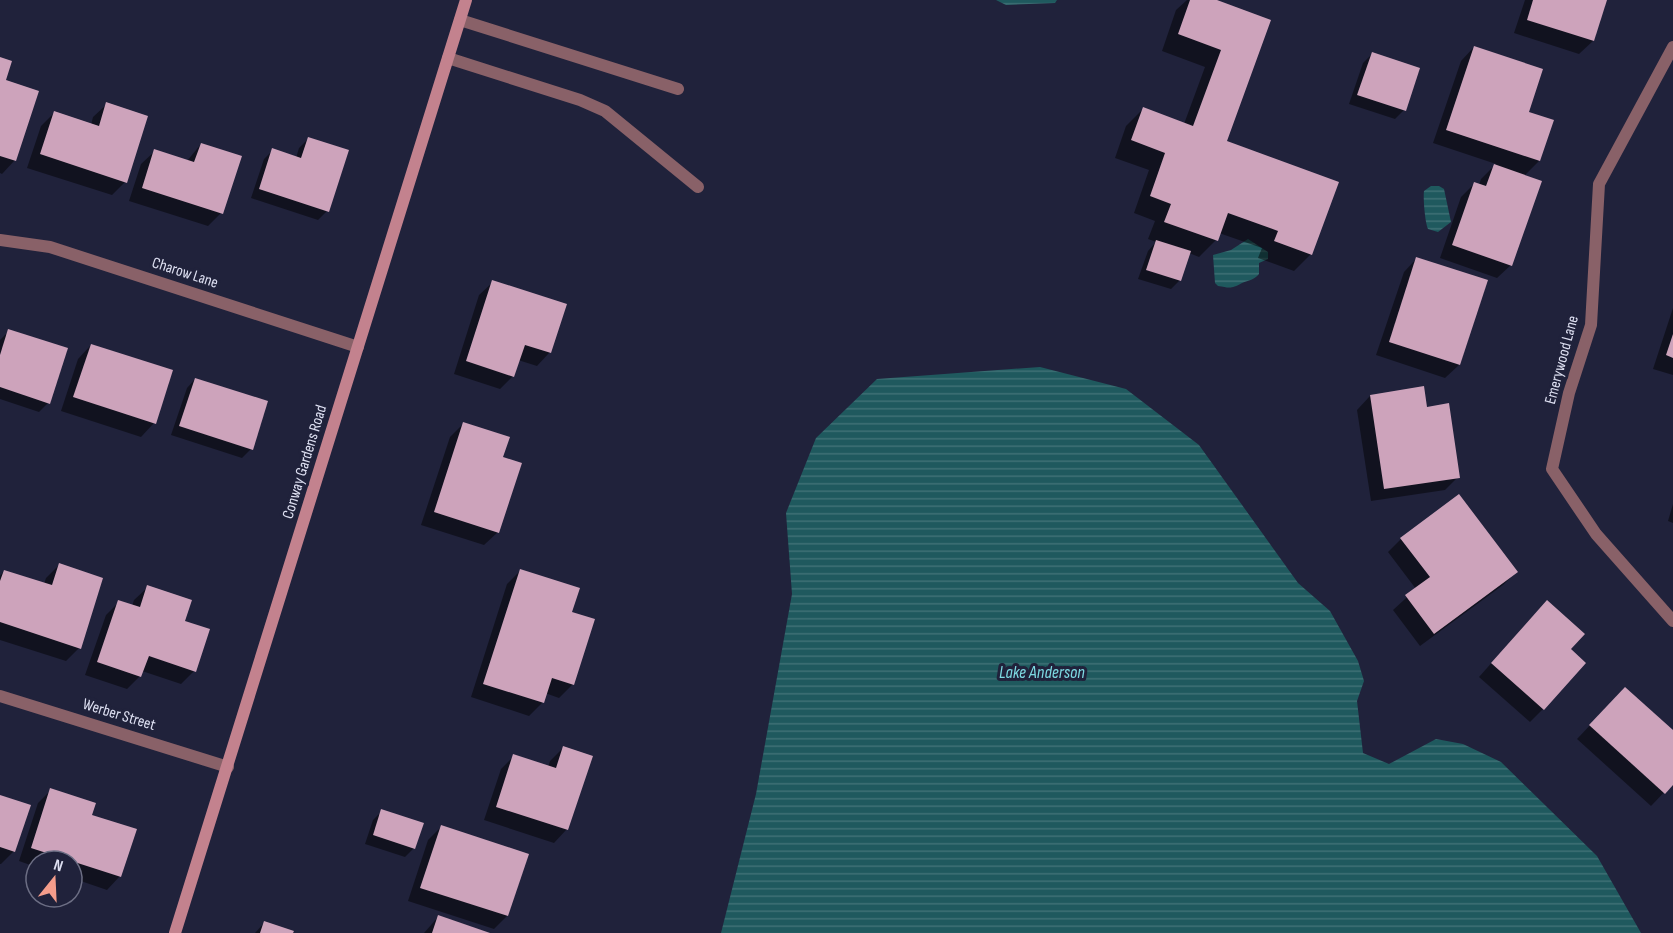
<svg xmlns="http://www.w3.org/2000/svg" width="1673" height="933" viewBox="0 0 1673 933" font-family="'Sofia Sans Condensed',sans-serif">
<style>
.water{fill:url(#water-rules)}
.shadow{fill:#0007}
.building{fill:#cda3bb}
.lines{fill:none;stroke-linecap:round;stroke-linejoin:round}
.lane{stroke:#896168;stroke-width:12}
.street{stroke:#896168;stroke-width:12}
.secondary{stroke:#c3828e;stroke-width:12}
.labels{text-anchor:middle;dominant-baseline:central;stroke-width:6;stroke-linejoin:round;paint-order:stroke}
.street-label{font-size:16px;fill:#dee0f2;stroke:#20223b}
.water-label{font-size:18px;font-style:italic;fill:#7ddae3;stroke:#20223b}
</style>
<defs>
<pattern id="water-rules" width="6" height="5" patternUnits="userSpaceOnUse" patternTransform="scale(1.5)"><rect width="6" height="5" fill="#1f595e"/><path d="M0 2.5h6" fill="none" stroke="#3f7176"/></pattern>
</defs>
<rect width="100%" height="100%" fill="#20223b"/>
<g class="water">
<path d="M 996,0 L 1057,0 L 1055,3 L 1006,5 Z"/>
<path d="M 1431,186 L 1439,186 L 1444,189 L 1451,222 L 1438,232 L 1428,229 C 1425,223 1423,198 1424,191 Z"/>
<path d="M 1248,239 L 1268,252 L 1268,259 L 1259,263 L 1259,274 C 1254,280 1249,280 1242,283 C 1231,289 1230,288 1218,286 L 1215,283 L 1213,255 L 1231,250 Z"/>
<path d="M 1040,367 L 1126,389 L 1199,445 L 1298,583 L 1330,611 L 1358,661 L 1364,681 L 1357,701 L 1363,753 L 1389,764 L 1436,739 L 1463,744 L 1501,762 L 1597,856 L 1641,933 L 721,933 L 756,794 L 792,594 L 786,513 L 816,438 L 877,379 Z"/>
</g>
<g class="shadow">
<path d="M 1187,0 L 1212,0 L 1269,21 L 1225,142 L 1311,254 L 1294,271 L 1258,258 L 1262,248 L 1219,233 L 1216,240 L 1199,257 L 1189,253 L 1180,280 L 1171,289 L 1138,279 L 1148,251 L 1156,242 L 1148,239 L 1155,221 L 1134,213 L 1149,170 L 1115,158 L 1126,126 L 1143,109 L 1184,124 L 1205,67 L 1162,51 L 1176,10 Z"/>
<path d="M 1525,0 L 1606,0 L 1593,41 L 1579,54 L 1514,33 Z"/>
<path d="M 1474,47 L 1539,161 L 1524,176 L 1511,265 L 1497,278 L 1440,258 L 1461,197 L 1475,183 L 1479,185 L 1481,179 L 1496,164 L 1433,143 L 1461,61 Z"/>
<path d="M 1372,54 L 1404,110 L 1395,119 L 1349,104 L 1363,63 Z"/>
<path d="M 0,58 L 15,160 L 2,174 L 0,173 Z"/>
<path d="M 107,104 L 125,182 L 112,195 L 27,168 L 41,126 L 54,113 L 91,125 L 93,117 Z"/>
<path d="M 308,139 L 327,211 L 318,220 L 251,198 L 264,159 L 273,150 L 296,158 L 299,148 Z"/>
<path d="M 201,144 L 221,213 L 208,226 L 129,201 L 141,164 L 155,151 L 187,161 Z"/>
<path d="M 1417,258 L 1486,281 L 1459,365 L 1445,378 L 1376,355 L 1404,272 Z"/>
<path d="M 493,282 L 550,352 L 537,366 L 518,360 L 513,376 L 500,389 L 454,374 L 479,295 Z"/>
<path d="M 1673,308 L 1673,375 L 1653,369 Z"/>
<path d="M 9,331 L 48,403 L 39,412 L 0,399 L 0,340 Z"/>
<path d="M 91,345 L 154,423 L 141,437 L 61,411 L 78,359 Z"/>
<path d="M 195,379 L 251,449 L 242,458 L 171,435 L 187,388 Z"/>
<path d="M 1370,396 L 1426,408 L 1458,477 L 1445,490 L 1371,501 L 1357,410 Z"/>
<path d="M 463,424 L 501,458 L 498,532 L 484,545 L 421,525 L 450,437 Z"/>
<path d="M 1673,504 L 1673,523 L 1668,521 Z"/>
<path d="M 1401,539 L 1516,572 L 1503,585 L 1420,646 L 1393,610 L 1416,589 L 1388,552 Z"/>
<path d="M 59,565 L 79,648 L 66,661 L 0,640 L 0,576 L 4,571 L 44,584 L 46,578 Z"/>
<path d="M 521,570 L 570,613 L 593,620 L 572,685 L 559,698 L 545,693 L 542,703 L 529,716 L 471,697 L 507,584 Z"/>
<path d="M 148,587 L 183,622 L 194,671 L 181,684 L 142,671 L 140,676 L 127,689 L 85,675 L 106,615 L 119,602 L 132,606 L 134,600 Z"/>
<path d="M 1534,615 L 1569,649 L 1543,709 L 1530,722 L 1479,677 Z"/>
<path d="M 1612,702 L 1673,732 L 1673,783 L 1651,806 L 1577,739 Z"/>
<path d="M 563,748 L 567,829 L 554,843 L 484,820 L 501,769 L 514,756 L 548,767 L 550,761 Z"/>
<path d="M 51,790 L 90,816 L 120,876 L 107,890 L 72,878 L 72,861 L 36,861 L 36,867 L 19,861 L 38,803 Z"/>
<path d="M 0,797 L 14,851 L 1,864 L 0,864 Z"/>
<path d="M 382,811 L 414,848 L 405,857 L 365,844 L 373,820 Z"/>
<path d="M 441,827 L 507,916 L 494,929 L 408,901 L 428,840 Z"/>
<path d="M 438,917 L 486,933 L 424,933 Z"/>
<path d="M 264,923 L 292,933 L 255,933 Z"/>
</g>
<g class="building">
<path d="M 1190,0 L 1217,0 L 1271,20 L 1227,141 L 1339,182 L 1312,255 L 1274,241 L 1278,231 L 1228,213 L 1218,241 L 1164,222 L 1171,204 L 1150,196 L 1165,153 L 1131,140 L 1143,107 L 1193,126 L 1221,50 L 1178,34 Z"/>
<path d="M 1533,0 L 1607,0 L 1594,41 L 1527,20 Z"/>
<path d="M 1474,46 L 1543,69 L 1529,112 L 1554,120 L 1540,161 L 1446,130 Z"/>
<path d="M 1372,52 L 1420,68 L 1406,111 L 1357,95 Z"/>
<path d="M 0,57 L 12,61 L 6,80 L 39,91 L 16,161 L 0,156 Z"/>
<path d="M 106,102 L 148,116 L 127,183 L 40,154 L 54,111 L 99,126 Z"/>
<path d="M 308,137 L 349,150 L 329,212 L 259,189 L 272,148 L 301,158 Z"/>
<path d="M 201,143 L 242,156 L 223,214 L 142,188 L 154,149 L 194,162 Z"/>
<path d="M 1494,164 L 1542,181 L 1512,266 L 1452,245 L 1474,182 L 1486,186 Z"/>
<path d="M 1156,240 L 1191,251 L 1181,281 L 1146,270 Z"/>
<path d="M 1416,257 L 1488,280 L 1460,365 L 1389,342 Z"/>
<path d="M 492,280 L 567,304 L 551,353 L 525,345 L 514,377 L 466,361 Z"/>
<path d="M 8,329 L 68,348 L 50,404 L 0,387 L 0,355 Z"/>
<path d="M 1673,334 L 1673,358 L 1666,355 Z"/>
<path d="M 91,344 L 173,370 L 156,424 L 73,397 Z"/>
<path d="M 195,378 L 268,401 L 253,450 L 179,426 Z"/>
<path d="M 1424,386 L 1427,407 L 1449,403 L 1460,478 L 1384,489 L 1370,395 Z"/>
<path d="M 463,422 L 510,437 L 503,457 L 522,463 L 499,533 L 434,512 Z"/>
<path d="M 1459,494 L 1518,572 L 1434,634 L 1405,595 L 1430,577 L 1400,538 Z"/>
<path d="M 59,563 L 103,578 L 81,649 L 0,622 L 0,581 L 4,570 L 52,585 Z"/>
<path d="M 520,569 L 580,588 L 572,612 L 595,619 L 574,685 L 552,678 L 544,703 L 483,684 Z"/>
<path d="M 147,585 L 192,600 L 185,621 L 210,629 L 196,672 L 149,656 L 141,677 L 97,662 L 118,600 L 140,607 Z"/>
<path d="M 1547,600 L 1585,634 L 1571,649 L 1586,663 L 1544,710 L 1491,663 Z"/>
<path d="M 1625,687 L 1673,730 L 1673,785 L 1665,794 L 1589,725 Z"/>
<path d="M 563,746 L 593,756 L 568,830 L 496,807 L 513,754 L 556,768 Z"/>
<path d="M 50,788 L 96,803 L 92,815 L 137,829 L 121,877 L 31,848 Z"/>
<path d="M 0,795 L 31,805 L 15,852 L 0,847 Z"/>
<path d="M 381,809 L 424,823 L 415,849 L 373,835 Z"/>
<path d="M 441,825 L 529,854 L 508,916 L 420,888 Z"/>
<path d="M 438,915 L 490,933 L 432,933 Z"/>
<path d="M 264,921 L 294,931 L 293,933 L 260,933 Z"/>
</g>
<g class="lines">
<g class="lane">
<path d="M 460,20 L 678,89"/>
<path d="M 448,58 L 580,100 L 605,111 L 698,187"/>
</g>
<g class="street">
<path d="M 1673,47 L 1599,184 L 1591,325 L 1569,393 L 1552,469 L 1596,534 L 1673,621"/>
<path d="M 0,240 L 50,247 L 358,347"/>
<path d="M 0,696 L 228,767"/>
</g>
<path class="secondary" d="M 175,933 L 466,0"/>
</g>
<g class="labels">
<g class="street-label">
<text transform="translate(185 273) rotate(18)">Charow Lane</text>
<text transform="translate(1562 360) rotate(-75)">Emerywood Lane</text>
<text transform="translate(305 462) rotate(-73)">Conway Gardens Road</text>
<text transform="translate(119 715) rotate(17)">Werber Street</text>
</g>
<g class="water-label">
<text x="1042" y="672">Lake Anderson</text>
</g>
</g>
<g transform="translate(54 879) rotate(18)"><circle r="28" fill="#20223b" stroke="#6c6e84" stroke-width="1.5"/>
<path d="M0-4.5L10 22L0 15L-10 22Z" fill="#f49d8b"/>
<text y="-9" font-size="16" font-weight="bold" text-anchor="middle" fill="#dee0f2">N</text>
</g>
</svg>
